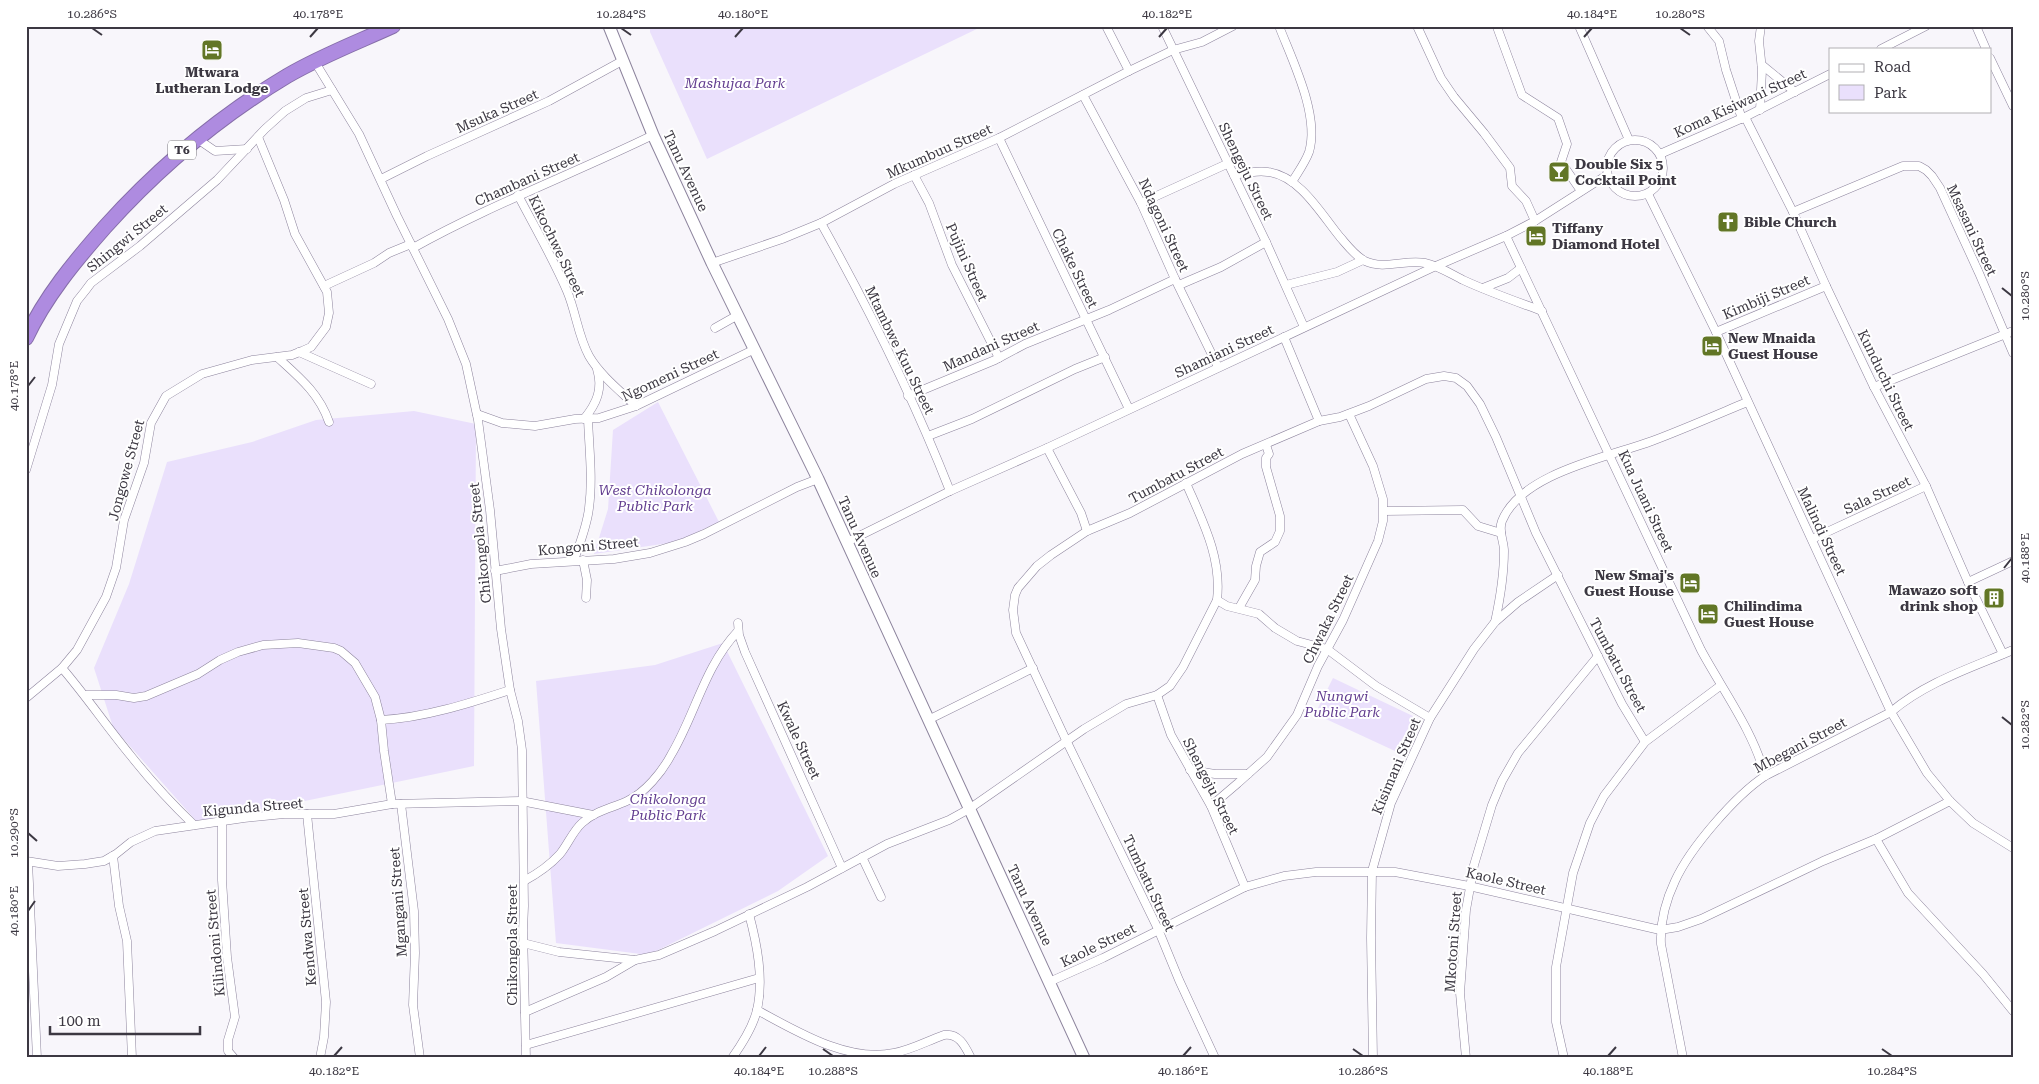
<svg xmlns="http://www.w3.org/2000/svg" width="2039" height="1084" viewBox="0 0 2039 1084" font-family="'Roboto Serif',serif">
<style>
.green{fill:#eae0fc}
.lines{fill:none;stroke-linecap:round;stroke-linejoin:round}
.street-casing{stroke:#8d849d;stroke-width:9}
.secondary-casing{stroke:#8d849d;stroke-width:13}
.highway-casing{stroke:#866ea9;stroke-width:16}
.street{stroke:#fff;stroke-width:8}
.secondary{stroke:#fff;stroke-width:11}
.highway{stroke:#ae8be0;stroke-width:14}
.ticks{fill:none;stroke:#3c3842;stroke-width:2}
.labels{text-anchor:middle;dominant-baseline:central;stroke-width:4;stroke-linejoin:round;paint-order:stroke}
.shield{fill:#fff;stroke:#76747b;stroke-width:1}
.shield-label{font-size:12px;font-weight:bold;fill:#3c3842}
.poi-label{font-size:14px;font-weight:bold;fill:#3c3842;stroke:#fff;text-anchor:start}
.park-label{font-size:14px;font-style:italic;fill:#633e90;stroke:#fff}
.street-label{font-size:14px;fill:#3c3842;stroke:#fff}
.neatline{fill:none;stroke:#3c3842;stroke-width:2}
.ticks-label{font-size:12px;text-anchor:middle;fill:#3c3842}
</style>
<rect width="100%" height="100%" fill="#f8f6fb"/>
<g class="green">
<path d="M 650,26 L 983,26 L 707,159 L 650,32 Z"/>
<path d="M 658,402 L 719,522 L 676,542 L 594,554 L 608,509 L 613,430 Z"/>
<path d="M 414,411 L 476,424 L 474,766 L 198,823 L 113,727 L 94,668 L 129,584 L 167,462 L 252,442 L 316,420 Z"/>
<path d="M 723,643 L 828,856 L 778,891 L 648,955 L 556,943 L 536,681 L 655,665 Z"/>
<path d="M 1333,678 L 1415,717 L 1395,751 L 1315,714 Z"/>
</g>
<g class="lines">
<g class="street-casing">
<g id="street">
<path d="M 1106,26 L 1129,71"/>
<path d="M 1162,26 L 1266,242 L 1304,327"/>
<path d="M 1279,26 C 1292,60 1320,115 1309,152 C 1305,163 1298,172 1292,182"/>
<path d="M 1417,26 L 1441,78 L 1454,97 L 1484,133 L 1510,168 L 1512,186 L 1526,201 L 1535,221"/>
<path d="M 1579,26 L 1629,140"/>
<path d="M 1707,26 L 1719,41 L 1726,70 L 1742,119"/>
<path d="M 1976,26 L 1986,49"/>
<path d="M 1497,27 L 1522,95 L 1558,118 L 1567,144 L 1561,162 L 1581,191"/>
<path d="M 1881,49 L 1926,26"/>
<path d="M 1990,58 L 2013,106"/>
<path d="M 315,62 L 359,134 L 397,216 L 448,319 L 466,364 L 478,420 L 490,510 L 501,629 L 510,690 L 518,721 L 522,750 L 524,906 L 523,930 L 526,1058"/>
<path d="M 1762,65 L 1795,92"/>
<path d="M 1083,95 L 1141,203 L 1175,279 L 1218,367"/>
<path d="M 1760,110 L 1762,70 L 1759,41 L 1761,26"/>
<path d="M 1745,117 L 1793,212 L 1826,286 L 1874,387 L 1926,486 L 1968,582 L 2003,654"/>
<path d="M 196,138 L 215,151 L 247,149"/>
<path d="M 999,138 L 1129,409"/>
<circle cx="1635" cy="168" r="28"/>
<path d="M 1660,154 L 1745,117 L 1830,74"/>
<path d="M 914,175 L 929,203 L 952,265 L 999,358"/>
<path d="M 1234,175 C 1245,173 1257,170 1268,172 C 1300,176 1321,214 1340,237 C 1347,245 1355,256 1365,261 C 1384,270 1406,259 1425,263 C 1439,266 1451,274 1463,280 C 1489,292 1515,301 1542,311"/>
<path d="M 381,179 L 427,156 L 549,101 L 622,61"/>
<path d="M 1648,194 L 1716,332 L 1891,712 L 1927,773 L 1950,801 L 1973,823 L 2013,848"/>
<path d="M 518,195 C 534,226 553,258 567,291 C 576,312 578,336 589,356 C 600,375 620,391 636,406"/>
<path d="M 1141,203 L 1229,163"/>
<path d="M 1793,212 L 1903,166 L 1919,166 L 1926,170 L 1932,176 L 1940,188 L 1979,273 L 2013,353"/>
<path d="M 821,223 C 869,309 914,399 950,491"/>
<path d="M 1506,236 L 1701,650 C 1722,689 1754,732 1765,776"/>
<path d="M 413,248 C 490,205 573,174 653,135"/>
<path d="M 712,263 L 782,239 L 821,223 L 894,184 L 999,138 L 1129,71 L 1173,50 L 1202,42 L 1233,26"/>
<path d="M 1179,285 L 1221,267 L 1266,242"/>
<path d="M 1286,285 L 1337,272 L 1363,260"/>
<path d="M 324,286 L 374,263 L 389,253 L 411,244"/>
<path d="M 1483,288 L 1508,278 L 1521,268"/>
<path d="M 715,328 L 738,315"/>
<path d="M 1716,332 L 1826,286"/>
<path d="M 1284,337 L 1319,421"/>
<path d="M 299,352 L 371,384"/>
<path d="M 277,357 C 299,377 319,393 329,422"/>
<path d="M 1874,387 L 2013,331"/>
<path d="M 908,396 L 995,360 L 1025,344 L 1109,310 L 1175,279"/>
<path d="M 477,414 L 502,423 L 535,426 L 575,419 L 599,418 L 636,406 L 755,349"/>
<path d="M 584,419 C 597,403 603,389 597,369"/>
<path d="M 928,436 L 972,419 L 1075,369 L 1105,357"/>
<path d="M 1047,448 L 1081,513 L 1087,531"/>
<path d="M 26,470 L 52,385 L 59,344 L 77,301 L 85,291 L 91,283 L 140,246 L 217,180 L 265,129 L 285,111 L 306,98 L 332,90"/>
<path d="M 1384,511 L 1463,510 L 1478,526 L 1501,533"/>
<path d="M 1812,539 L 1926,486"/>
<path d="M 847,542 L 950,491 L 1047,448 L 1436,266 L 1506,236 L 1535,221 L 1607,175"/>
<path d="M 574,560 C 580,543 587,526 589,508 C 593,478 589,448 588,418"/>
<path d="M 583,560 L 587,580 L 586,598"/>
<path d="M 495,571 L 531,564 L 614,559 L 650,553 L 685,542 L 704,534 L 797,487 L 818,479"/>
<path d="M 1968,582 L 2013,561"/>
<path d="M 1217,600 L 1227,606 L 1259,614 L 1275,628 L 1297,641 L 1327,649 L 1376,686 L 1430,718"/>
<path d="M 1239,608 L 1255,580 L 1256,566 L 1260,552 L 1275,542 L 1280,531 L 1280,516 L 1266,467 L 1266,458 L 1269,454 L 1266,445"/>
<path d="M 1495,622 C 1500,599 1504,575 1504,551 C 1504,541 1498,531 1502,521 C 1521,473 1609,457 1652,441 C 1684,429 1716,415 1747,402"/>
<path d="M 738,623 L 739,635 L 745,652 L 842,868"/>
<path d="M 62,668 C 86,696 107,727 131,756 C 150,780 171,803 194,825"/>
<path d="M 85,695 L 116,695 L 134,698 L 146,696 L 198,674 L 220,660 L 238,652 L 263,645 L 298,643 L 334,648 L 341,651 L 355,663 L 375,697 L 381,720 L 384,751 L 392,804"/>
<path d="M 1157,695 L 1171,735 L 1211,806 L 1245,887"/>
<path d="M 26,698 L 62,668 L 77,650 L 106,597 L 116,568 L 124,520 L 144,463 L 151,423 L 166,396 L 202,374 L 252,360 L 292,355 L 302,351 L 311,347 L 326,327 L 329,313 L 327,292 L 295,234 L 284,200 L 258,137"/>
<path d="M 381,720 C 424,718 470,703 510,690"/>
<path d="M 928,720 L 1033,668"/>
<path d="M 1190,770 L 1215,774 L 1248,774"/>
<path d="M 401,804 L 414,911 L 415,953 L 413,1005 L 420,1058"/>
<path d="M 1211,806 L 1238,783 L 1267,757 L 1297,715 L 1318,666 L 1343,620 L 1378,541 L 1383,521 L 1383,499 L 1373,466 L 1349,414"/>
<path d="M 307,814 L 326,1002 L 324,1037 L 320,1058"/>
<path d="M 222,821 L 222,880 L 227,957 L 235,1017 L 228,1040 L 228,1051 L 234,1058"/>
<path d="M 1876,839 L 1908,893 L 1983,974 L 2013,1011"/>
<path d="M 113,856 L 119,906 L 127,941 L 132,1058"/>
<path d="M 862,857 L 881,897"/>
<path d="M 26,861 L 58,866 L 85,864 L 104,861 L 116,854 L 131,842 L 155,831 L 244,818 L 284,814 L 334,814 L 392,804 L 521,801 L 593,815"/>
<path d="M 28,862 L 37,1058"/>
<path d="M 524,881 C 537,874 550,865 560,854 C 568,844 573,831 582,823 C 595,811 612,808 627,801 C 645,793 662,772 671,755 C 696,713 704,667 738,631"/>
<path d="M 523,943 L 559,952 L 635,960 L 659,955 L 715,931 L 807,887 L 887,844 L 949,820 L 969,809 L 1084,729 L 1126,704 L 1157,695 L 1170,686 L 1183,667 L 1217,600 C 1222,558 1203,522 1186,483"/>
<path d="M 1049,982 L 1103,958 L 1245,887 L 1284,876 L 1316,872 L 1395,872 L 1469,886 L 1660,930 L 1678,927 L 1701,919 L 1823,861 L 1876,839 L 1950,801"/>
<path d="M 757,1010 C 796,1031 848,1063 894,1053 C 911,1050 927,1041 944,1035 C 959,1033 965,1046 971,1058"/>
<path d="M 525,1012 L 606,977 L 635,960"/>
<path d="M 526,1045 L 759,978"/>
<path d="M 732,1058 C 742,1044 753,1027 757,1010 C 764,979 757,944 749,914"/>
<path d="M 1215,1058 L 1179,980 L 1158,929 L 1066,740 L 1016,633 L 1013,610 L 1015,595 L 1018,588 L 1037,566 L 1051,555 L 1087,531 L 1130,513 L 1242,454 L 1319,421 L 1340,417 L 1369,406 L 1426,379 L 1444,376 L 1456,378 L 1467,386 L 1480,404 L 1496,437 L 1536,533 L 1622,704 L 1645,742"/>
<path d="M 1373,1058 L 1371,938 L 1372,871 L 1391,803 L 1430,718 L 1474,649 L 1495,622 L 1518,602 L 1558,575"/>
<path d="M 1466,1058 L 1460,993 L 1466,910 L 1474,865 L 1492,805 L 1502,781 L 1518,753 L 1598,656"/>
<path d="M 1564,1058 L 1556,1022 L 1556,967 L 1573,873 L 1590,823 L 1604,796 L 1645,742 L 1720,686"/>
<path d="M 1683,1058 L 1661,944 C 1660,923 1666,900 1675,881 C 1690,848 1735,796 1765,776 L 1891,712 C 1926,682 1971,668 2013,650"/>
</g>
</g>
<g class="secondary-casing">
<path id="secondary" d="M 609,26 L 653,135 L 712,263 L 818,479 L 1084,1058"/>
</g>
<g class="highway-casing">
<path id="highway" d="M 26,338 C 45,297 75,261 105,227 C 159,167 217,118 287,76 C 321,56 358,42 393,26"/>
</g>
<use href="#street" class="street"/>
<use href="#secondary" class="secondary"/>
<use href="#highway" class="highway"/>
</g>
<path class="ticks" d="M 92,28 L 102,35M 621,28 L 631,35M 1680,28 L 1690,35M 310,37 L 318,28M 735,37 L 743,28M 1159,37 L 1167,28M 1584,37 L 1592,28M 2002,288 L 2012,296M 28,386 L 35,377M 2004,568 L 2012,558M 2002,717 L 2012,725M 28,833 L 37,841M 28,911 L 35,901M 823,1049 L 833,1056M 1353,1049 L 1363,1056M 1882,1049 L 1892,1056M 334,1056 L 342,1047M 759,1056 L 766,1047M 1183,1056 L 1191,1047M 1608,1056 L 1616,1047"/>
<defs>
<g id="hotel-square" transform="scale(1.125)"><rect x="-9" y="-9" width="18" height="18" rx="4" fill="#627626" stroke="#fff"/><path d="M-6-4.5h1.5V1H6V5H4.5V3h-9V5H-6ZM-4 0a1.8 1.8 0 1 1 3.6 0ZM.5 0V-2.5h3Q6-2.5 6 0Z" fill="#fff"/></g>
<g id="bar-square" transform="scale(1.125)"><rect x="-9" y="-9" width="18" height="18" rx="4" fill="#627626" stroke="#fff"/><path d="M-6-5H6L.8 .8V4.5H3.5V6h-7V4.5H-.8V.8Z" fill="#fff"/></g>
<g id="church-square" transform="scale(1.125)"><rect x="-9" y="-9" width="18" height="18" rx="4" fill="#627626" stroke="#fff"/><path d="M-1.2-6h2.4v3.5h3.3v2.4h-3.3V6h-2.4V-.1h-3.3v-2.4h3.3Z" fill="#fff"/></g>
<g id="building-square" transform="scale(1.125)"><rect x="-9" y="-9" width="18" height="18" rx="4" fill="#627626" stroke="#fff"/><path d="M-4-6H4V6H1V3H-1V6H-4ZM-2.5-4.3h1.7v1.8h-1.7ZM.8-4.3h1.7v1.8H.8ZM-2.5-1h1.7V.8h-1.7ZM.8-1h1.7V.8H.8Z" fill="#fff"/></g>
</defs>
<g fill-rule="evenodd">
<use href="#hotel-square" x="212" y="50"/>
<use href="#bar-square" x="1559" y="172"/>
<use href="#church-square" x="1728" y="222"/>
<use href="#hotel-square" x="1536" y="236"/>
<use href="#hotel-square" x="1712" y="346"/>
<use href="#hotel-square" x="1690" y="583"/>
<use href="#building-square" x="1994" y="598"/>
<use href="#hotel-square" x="1708" y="614"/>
</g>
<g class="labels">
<rect class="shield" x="168" y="140.5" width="28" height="19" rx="4"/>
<g class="shield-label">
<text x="182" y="150">T6</text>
</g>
<g class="poi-label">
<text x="212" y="72" text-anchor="middle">Mtwara<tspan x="212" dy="16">Lutheran Lodge</tspan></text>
<text x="1575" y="164">Double Six 5<tspan x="1575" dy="16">Cocktail Point</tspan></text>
<text x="1744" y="222">Bible Church</text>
<text x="1552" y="228">Tiffany<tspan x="1552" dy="16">Diamond Hotel</tspan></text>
<text x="1728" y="338">New Mnaida<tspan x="1728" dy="16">Guest House</tspan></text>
<text x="1674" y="575" text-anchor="end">New Smaj's<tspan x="1674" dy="16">Guest House</tspan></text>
<text x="1978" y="590" text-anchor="end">Mawazo soft<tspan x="1978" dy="16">drink shop</tspan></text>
<text x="1724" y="606">Chilindima<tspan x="1724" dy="16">Guest House</tspan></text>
</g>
<g class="park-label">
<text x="735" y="83">Mashujaa Park</text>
<text x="655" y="490">West Chikolonga<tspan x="655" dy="16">Public Park</tspan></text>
<text x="1342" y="696">Nungwi<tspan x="1342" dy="16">Public Park</tspan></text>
<text x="668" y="799">Chikolonga<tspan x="668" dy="16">Public Park</tspan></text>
</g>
<g class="street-label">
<text transform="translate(1740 103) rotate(-25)">Koma Kisiwani Street</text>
<text transform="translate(497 111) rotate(-24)">Msuka Street</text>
<text transform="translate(939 151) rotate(-24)">Mkumbuu Street</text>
<text transform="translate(686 171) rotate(65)">Tanu Avenue</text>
<text transform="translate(1246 171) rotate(64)">Shengeju Street</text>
<text transform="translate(527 179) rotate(-24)">Chambani Street</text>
<text transform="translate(1164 225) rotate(65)">Ndagoni Street</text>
<text transform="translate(1972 230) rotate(65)">Msasani Street</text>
<text transform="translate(127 238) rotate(-39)">Shingwi Street</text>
<text transform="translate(557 246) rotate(64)">Kikochwe Street</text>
<text transform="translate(967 262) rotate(66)">Pujini Street</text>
<text transform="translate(1075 268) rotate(64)">Chake Street</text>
<text transform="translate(1766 297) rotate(-23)">Kimbiji Street</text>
<text transform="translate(991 346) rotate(-24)">Mandani Street</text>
<text transform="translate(900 350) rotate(64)">Mtambwe Kuu Street</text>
<text transform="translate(1224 351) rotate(-25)">Shamiani Street</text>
<text transform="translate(670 375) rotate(-25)">Ngomeni Street</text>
<text transform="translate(1886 380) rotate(64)">Kunduchi Street</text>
<text transform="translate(126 470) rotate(-75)">Jongowe Street</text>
<text transform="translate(1176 475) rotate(-28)">Tumbatu Street</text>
<text transform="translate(1877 495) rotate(-25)">Sala Street</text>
<text transform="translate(1646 501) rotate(65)">Kua Juani Street</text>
<text transform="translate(1822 531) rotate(65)">Malindi Street</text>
<text transform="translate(860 537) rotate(66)">Tanu Avenue</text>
<text transform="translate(480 543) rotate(-96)">Chikongola Street</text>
<text transform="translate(588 546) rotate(-5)">Kongoni Street</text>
<text transform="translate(1328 619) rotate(-64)">Chwaka Street</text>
<text transform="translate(1618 665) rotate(62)">Tumbatu Street</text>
<text transform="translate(799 740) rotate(65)">Kwale Street</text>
<text transform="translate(1800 745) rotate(-28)">Mbegani Street</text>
<text transform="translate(1396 766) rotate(-67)">Kisimani Street</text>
<text transform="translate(1211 786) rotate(63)">Shengeju Street</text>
<text transform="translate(253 807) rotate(-5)">Kigunda Street</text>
<text transform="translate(1506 881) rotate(13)">Kaole Street</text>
<text transform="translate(1149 883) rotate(65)">Tumbatu Street</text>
<text transform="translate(398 902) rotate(-94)">Mgangani Street</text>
<text transform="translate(1030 905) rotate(65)">Tanu Avenue</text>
<text transform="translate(307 937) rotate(-95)">Kendwa Street</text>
<text transform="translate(1453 942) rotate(-86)">Mkotoni Street</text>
<text transform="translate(215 943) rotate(-95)">Kilindoni Street</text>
<text transform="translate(512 945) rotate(-90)">Chikongola Street</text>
<text transform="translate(1098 945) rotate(-26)">Kaole Street</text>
</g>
</g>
<rect width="2039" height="1084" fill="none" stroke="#ffffff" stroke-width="55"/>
<rect x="1829" y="48" width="162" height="65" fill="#ffffff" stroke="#b1afb3"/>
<rect x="1839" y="64" width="25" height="8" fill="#ffffff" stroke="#b1afb3"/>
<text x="1874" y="72" font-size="15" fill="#3c3842">Road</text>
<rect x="1839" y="85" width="25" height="15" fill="#eae0fc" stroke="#b1afb3"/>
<text x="1874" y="98" font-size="15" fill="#3c3842">Park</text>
<path d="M50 1026v8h150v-8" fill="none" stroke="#3c3842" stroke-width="2.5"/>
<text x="58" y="1026" font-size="15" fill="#3c3842" stroke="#ffffff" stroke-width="4" paint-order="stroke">100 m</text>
<rect x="28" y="28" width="1984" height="1028" class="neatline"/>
<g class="ticks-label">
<text x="92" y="18">10.286°S</text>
<text x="318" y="18">40.178°E</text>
<text x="621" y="18">10.284°S</text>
<text x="743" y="18">40.180°E</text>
<text x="1167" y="18">40.182°E</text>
<text x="1592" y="18">40.184°E</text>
<text x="1680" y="18">10.280°S</text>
<text transform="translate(2025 296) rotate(-90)" y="4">10.280°S</text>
<text transform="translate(14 386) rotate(-90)" y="4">40.178°E</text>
<text transform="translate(2025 558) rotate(-90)" y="4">40.188°E</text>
<text transform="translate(2025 725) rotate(-90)" y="4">10.282°S</text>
<text transform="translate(14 833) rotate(-90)" y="4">10.290°S</text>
<text transform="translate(14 911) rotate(-90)" y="4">40.180°E</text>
<text x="334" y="1075">40.182°E</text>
<text x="759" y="1075">40.184°E</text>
<text x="833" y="1075">10.288°S</text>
<text x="1183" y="1075">40.186°E</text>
<text x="1363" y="1075">10.286°S</text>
<text x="1608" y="1075">40.188°E</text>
<text x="1892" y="1075">10.284°S</text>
</g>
</svg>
